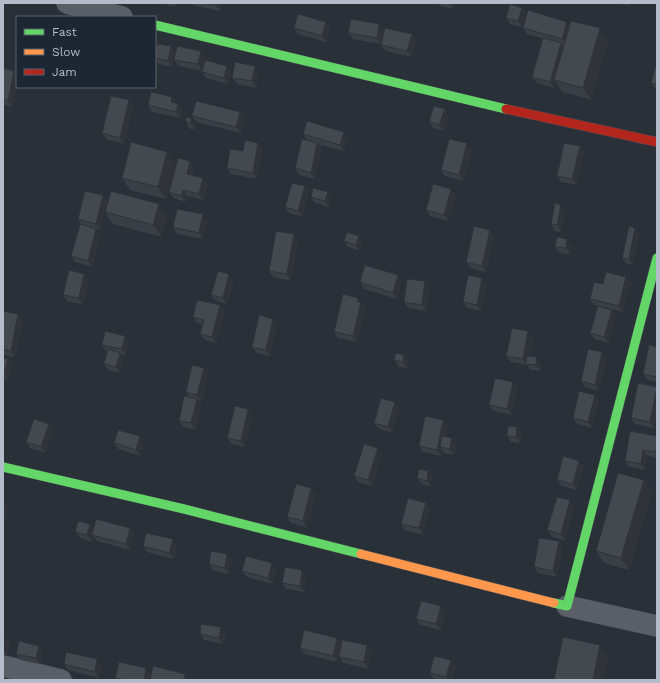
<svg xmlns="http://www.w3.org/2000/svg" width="660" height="683" viewBox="0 0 660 683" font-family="'Work Sans',sans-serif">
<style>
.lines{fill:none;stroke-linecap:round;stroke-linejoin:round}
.street-casing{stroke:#484c53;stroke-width:22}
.fast-casing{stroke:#484c53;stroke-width:10}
.slow-casing{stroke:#484c53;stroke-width:10}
.jam-casing{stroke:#484c53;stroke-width:10}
.street{stroke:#5a5e66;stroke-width:21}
.fast{stroke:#63d668;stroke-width:9}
.slow{stroke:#ff974d;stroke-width:9}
.jam{stroke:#b3261e;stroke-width:9}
.wall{fill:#3a3f45}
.shaded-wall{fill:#303338}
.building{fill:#444950;stroke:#303338}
</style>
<rect width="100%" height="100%" fill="#2a3038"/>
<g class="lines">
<g class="street-casing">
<g id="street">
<path d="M 67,3 L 122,17"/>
<path d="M 567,606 L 657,626"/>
<path d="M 3,666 L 61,680"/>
</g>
</g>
<g class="fast-casing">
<g id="fast">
<path d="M 155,25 L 506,109"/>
<path d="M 3,467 L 184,509 L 361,554"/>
<path d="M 554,603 L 567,606 L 657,258"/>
</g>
</g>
<g class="slow-casing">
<path id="slow" d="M 361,554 L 554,603"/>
</g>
<g class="jam-casing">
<path id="jam" d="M 506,109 L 657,142"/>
</g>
<use href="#street" class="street"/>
<use href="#fast" class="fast"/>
<use href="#slow" class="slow"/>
<use href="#jam" class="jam"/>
</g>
<g class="wall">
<path d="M 154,3 L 176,3 L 176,6 Z"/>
<path d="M 191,3 L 222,3 L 220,11 L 193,5 Z"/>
<path d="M 438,3 L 455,3 L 454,9 L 440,6 Z"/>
<path d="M 616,3 L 630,3 L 630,6 Z"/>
<path d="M 522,8 L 526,14 L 523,27 L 510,24 L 506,18 Z"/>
<path d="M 326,22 L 330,28 L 326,42 L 298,34 L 294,28 Z"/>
<path d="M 569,25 L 608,40 L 592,100 L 562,92 L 556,82 L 554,88 L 537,83 L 532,77 L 543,39 L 527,34 L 523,28 Z"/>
<path d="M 383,30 L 381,44 L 353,39 L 348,33 Z"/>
<path d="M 416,41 L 412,57 L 386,51 L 381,45 Z"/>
<path d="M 171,46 L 175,53 L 172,67 L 159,64 L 155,59 L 155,54 Z"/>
<path d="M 205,57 L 205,60 L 231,72 L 228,84 L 206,78 L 202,72 L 202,71 L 179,66 L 174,60 Z"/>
<path d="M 657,61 L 657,89 L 656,89 L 651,83 Z"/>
<path d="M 3,68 L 14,71 L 17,74 L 17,84 L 12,107 L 3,105 Z"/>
<path d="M 259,72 L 256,88 L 237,84 L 232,78 Z"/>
<path d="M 176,103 L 182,110 L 180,118 L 152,112 L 148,105 Z"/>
<path d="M 133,106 L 124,144 L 106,139 L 102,133 Z"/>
<path d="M 240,112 L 244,118 L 241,133 L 196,122 L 192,116 Z"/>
<path d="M 449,116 L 444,131 L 433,128 L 429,121 Z"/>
<path d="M 186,123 L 196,124 L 195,129 L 190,129 Z"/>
<path d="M 344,132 L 348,138 L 344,151 L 318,144 L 322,149 L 315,179 L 299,175 L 295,168 L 307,140 L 303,134 Z"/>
<path d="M 258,143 L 263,149 L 257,179 L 231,174 L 227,168 L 243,151 Z"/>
<path d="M 580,146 L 584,152 L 577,185 L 561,182 L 557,176 Z"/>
<path d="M 472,149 L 464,181 L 445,176 L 441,170 Z"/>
<path d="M 167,152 L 175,164 L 166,199 L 130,190 L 122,178 Z"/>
<path d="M 194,167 L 192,176 L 203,178 L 208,185 L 204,200 L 187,196 L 186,202 L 174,198 L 169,192 Z"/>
<path d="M 305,186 L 309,192 L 303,217 L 289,213 L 285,207 Z"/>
<path d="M 451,189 L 456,196 L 448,221 L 430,216 L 426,210 Z"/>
<path d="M 311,197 L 332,198 L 329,207 L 315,203 Z"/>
<path d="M 107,201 L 100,230 L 92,228 L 101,236 L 92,267 L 75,262 L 71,256 L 82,225 L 78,219 Z"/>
<path d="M 565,211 L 561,232 L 555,231 L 551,224 Z"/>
<path d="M 105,212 L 167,216 L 162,237 L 113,224 Z"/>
<path d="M 207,221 L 203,239 L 177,234 L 173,227 Z"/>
<path d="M 490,230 L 494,237 L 486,272 L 470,268 L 466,262 Z"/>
<path d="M 294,234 L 298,241 L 291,281 L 273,277 L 269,271 Z"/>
<path d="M 639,234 L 633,265 L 627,264 L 622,258 Z"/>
<path d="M 344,241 L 363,242 L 360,251 L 348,247 Z"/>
<path d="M 572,245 L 570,254 L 560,253 L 555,247 Z"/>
<path d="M 84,274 L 89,280 L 83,305 L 67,301 L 63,295 Z"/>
<path d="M 626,277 L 631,283 L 623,312 L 594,305 L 590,299 L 603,284 Z"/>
<path d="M 482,278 L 486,284 L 481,311 L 467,308 L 463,302 Z"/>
<path d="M 234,281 L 227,304 L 216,301 L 211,295 Z"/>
<path d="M 402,281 L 397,299 L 364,289 L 360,282 Z"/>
<path d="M 429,287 L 426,311 L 408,308 L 404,302 Z"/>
<path d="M 363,304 L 365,308 L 357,342 L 338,338 L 334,332 Z"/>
<path d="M 220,305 L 225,312 L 216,343 L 205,340 L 200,334 L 203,325 L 197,323 L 193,317 Z"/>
<path d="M 612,310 L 616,316 L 609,343 L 594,339 L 590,333 Z"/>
<path d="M 3,311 L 23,320 L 15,357 L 3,355 Z"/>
<path d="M 273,319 L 277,325 L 270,356 L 257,353 L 252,347 Z"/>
<path d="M 528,331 L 533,338 L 529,356 L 542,363 L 540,371 L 531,370 L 527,365 L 511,362 L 506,356 Z"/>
<path d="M 125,336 L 129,342 L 126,355 L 121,354 L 124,359 L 120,373 L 108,370 L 104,364 L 107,351 L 106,351 L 102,345 Z"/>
<path d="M 657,347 L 657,382 L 648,380 L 643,374 Z"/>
<path d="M 3,358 L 8,359 L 12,365 L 9,380 L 3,378 Z"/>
<path d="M 607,358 L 599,391 L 585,387 L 581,381 Z"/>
<path d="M 394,360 L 409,361 L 407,368 L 399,367 Z"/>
<path d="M 204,368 L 208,374 L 202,401 L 198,400 L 201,405 L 196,430 L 183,427 L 179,421 L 189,397 L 186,392 Z"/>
<path d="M 513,382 L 518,388 L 512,415 L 493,411 L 489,405 Z"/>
<path d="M 657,387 L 654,428 L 635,424 L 631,418 Z"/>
<path d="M 595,395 L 599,401 L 592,428 L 577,424 L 573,418 Z"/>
<path d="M 395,402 L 399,408 L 393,433 L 379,429 L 374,423 Z"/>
<path d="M 248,409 L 252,415 L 245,447 L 232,444 L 227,438 Z"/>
<path d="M 447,426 L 445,436 L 457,444 L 454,455 L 444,453 L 442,450 L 441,456 L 423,452 L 419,446 Z"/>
<path d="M 53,430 L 46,453 L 30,448 L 26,442 Z"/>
<path d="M 522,433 L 520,443 L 511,442 L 507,436 Z"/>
<path d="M 657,436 L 657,458 L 648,456 L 645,470 L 629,467 L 625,461 Z"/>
<path d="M 114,443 L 144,443 L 141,456 L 118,449 Z"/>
<path d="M 382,454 L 372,486 L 358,482 L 354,476 Z"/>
<path d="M 584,467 L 577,490 L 561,486 L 557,480 Z"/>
<path d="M 433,477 L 431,487 L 422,484 L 417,478 Z"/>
<path d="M 644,480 L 652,492 L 629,570 L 604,563 L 596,551 Z"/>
<path d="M 311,488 L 316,494 L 307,528 L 291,523 L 287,517 Z"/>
<path d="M 426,503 L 430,509 L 423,535 L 405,530 L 401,524 Z"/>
<path d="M 574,507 L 565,541 L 552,537 L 547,530 Z"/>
<path d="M 90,524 L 94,530 L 130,528 L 134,534 L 130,550 L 97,541 L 93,536 L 92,542 L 80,538 L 75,532 Z"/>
<path d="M 173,539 L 177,546 L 174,559 L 147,552 L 143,546 Z"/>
<path d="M 563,548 L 557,577 L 538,573 L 534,567 Z"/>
<path d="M 227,554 L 232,561 L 229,574 L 213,571 L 209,564 Z"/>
<path d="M 272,563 L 276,569 L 273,584 L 247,577 L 242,571 Z"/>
<path d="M 307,576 L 304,592 L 286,589 L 282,583 Z"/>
<path d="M 445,612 L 441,630 L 420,625 L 416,619 Z"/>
<path d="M 226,633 L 223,644 L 204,640 L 200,634 Z"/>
<path d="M 3,637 L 10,643 L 7,656 L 3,655 Z"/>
<path d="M 337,638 L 341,644 L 337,662 L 305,654 L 300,648 Z"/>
<path d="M 372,651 L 368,669 L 343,663 L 339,657 Z"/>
<path d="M 43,652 L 40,664 L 20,660 L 16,654 Z"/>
<path d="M 64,664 L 102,665 L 99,678 L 68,670 Z"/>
<path d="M 456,666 L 452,680 L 439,680 L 434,679 L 430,673 Z"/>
<path d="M 151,674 L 149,680 L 117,680 L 115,678 Z"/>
</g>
<g class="shaded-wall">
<path d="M 216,3 L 222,3 L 220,11 L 216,5 Z"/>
<path d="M 449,3 L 455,3 L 454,9 Z"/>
<path d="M 627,3 L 630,3 L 630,6 Z"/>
<path d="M 522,8 L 526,14 L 523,27 L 518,21 Z"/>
<path d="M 326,22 L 330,28 L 326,42 L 322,36 Z"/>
<path d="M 567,22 L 572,28 L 567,45 L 562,39 Z"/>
<path d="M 379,24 L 383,30 L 381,44 L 377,38 Z"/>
<path d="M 600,28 L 608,40 L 592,100 L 583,88 Z"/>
<path d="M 412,34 L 416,41 L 412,57 L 407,51 Z"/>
<path d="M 561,43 L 565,49 L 554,80 L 556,82 L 554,88 L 550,82 Z"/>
<path d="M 171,46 L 175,53 L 172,67 L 168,61 Z"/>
<path d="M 201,51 L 205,57 L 203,71 L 198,64 Z"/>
<path d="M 227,66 L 231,72 L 228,84 L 224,78 Z"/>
<path d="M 255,66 L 259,72 L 256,88 L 252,81 Z"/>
<path d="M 14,71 L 17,74 L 17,84 L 12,107 L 8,101 Z"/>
<path d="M 172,97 L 176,103 L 175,108 L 171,102 Z"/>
<path d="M 129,100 L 133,106 L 124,144 L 120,138 Z"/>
<path d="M 178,104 L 182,110 L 180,118 L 176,112 Z"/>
<path d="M 445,109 L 449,116 L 444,131 L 439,125 Z"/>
<path d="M 240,112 L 244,118 L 241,133 L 236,127 Z"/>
<path d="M 191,118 L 196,124 L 195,129 L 191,123 Z"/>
<path d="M 344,132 L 348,138 L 344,151 L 340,145 Z"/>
<path d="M 258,143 L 263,149 L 257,179 L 253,173 Z"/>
<path d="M 317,143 L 322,149 L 315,179 L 311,173 Z"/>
<path d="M 467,143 L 472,149 L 464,181 L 459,175 Z"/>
<path d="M 580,146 L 584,152 L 577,185 L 572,179 Z"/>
<path d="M 167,152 L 175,164 L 166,199 L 158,187 Z"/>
<path d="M 190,161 L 194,167 L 191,180 L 187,174 Z"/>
<path d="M 203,178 L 208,185 L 204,200 L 199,194 Z"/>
<path d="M 305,186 L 309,192 L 303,217 L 298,211 Z"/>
<path d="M 451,189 L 456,196 L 448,221 L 444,215 Z"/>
<path d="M 183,190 L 187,196 L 186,202 L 181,196 Z"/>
<path d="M 328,192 L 332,198 L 329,207 L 325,201 Z"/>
<path d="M 103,195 L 107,201 L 100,230 L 96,224 Z"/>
<path d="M 159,204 L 167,216 L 162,237 L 153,225 Z"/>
<path d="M 561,205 L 565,211 L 561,232 L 557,225 Z"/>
<path d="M 203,214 L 207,221 L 203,239 L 199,233 Z"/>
<path d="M 635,228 L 639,234 L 633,265 L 629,259 Z"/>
<path d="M 96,229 L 101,236 L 92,267 L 88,261 Z"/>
<path d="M 490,230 L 494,237 L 486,272 L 482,266 Z"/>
<path d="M 294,234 L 298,241 L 291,281 L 287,274 Z"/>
<path d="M 359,236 L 363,242 L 360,251 L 356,245 Z"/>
<path d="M 567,239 L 572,245 L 570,254 L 566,248 Z"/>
<path d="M 84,274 L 89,280 L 83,305 L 79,298 Z"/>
<path d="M 229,274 L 234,281 L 227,304 L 223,298 Z"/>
<path d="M 398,275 L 402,281 L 397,299 L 393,293 Z"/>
<path d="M 626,277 L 631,283 L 623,312 L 619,306 Z"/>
<path d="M 482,278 L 486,284 L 481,311 L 477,305 Z"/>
<path d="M 425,281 L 429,287 L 426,311 L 422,305 Z"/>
<path d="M 358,298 L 365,308 L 357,342 L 353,336 Z"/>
<path d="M 220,305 L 225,312 L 216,343 L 212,337 Z"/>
<path d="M 612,310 L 616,316 L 609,343 L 604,337 Z"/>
<path d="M 18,314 L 23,320 L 15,357 L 11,351 Z"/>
<path d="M 273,319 L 277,325 L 270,356 L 266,350 Z"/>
<path d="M 528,331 L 533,338 L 527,364 L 526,364 L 527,365 L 523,359 Z"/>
<path d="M 125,336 L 129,342 L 126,355 L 122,349 Z"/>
<path d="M 602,352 L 607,358 L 599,391 L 595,385 Z"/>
<path d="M 120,353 L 124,359 L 120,373 L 116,367 Z"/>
<path d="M 404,355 L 409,361 L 407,368 L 403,362 Z"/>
<path d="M 537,357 L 542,363 L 540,371 L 536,365 Z"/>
<path d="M 8,359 L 12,365 L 9,380 L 4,374 Z"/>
<path d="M 204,368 L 208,374 L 202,401 L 197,395 Z"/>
<path d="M 513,382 L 518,388 L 512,415 L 507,409 Z"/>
<path d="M 657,389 L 657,415 L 654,428 L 650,422 Z"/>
<path d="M 595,395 L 599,401 L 592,428 L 588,422 Z"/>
<path d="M 197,399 L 201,405 L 196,430 L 191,423 Z"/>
<path d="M 395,402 L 399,408 L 393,433 L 388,427 Z"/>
<path d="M 248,409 L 252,415 L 245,447 L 241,441 Z"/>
<path d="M 443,420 L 447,426 L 443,447 L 440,447 L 442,450 L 441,456 L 437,450 Z"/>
<path d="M 49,424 L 53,430 L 46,453 L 41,447 Z"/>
<path d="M 517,427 L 522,433 L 520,443 L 516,437 Z"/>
<path d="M 140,436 L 144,443 L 141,456 L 136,450 Z"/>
<path d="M 452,438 L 457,444 L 454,455 L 450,449 Z"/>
<path d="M 378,448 L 382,454 L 372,486 L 368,480 Z"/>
<path d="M 643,450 L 648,456 L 645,470 L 641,464 Z"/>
<path d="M 579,461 L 584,467 L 577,490 L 573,484 Z"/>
<path d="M 428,471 L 433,477 L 431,487 L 427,481 Z"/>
<path d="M 644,480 L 652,492 L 629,570 L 621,558 Z"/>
<path d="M 311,488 L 316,494 L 307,528 L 303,521 Z"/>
<path d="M 570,500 L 574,507 L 565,541 L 561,534 Z"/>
<path d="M 4,502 L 9,508 L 6,520 L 3,517 L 3,507 Z"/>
<path d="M 426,503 L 430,509 L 423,535 L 419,528 Z"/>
<path d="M 90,524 L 94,531 L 92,535 L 93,536 L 92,542 L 87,535 Z"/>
<path d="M 130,528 L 134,534 L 130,550 L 126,544 Z"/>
<path d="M 173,539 L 177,546 L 174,559 L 169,553 Z"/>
<path d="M 559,541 L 563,548 L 557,577 L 553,571 Z"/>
<path d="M 227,554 L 232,561 L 229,574 L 225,568 Z"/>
<path d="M 272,563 L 276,569 L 273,584 L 268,578 Z"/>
<path d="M 302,570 L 307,576 L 304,592 L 300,586 Z"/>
<path d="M 441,606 L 445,612 L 441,630 L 436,624 Z"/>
<path d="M 221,627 L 226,633 L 223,644 L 219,638 Z"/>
<path d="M 5,637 L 10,643 L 7,656 L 3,650 Z"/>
<path d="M 337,638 L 341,644 L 337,662 L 333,656 Z"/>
<path d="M 367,645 L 372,651 L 368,669 L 364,662 Z"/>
<path d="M 600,645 L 609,657 L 604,680 L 593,680 Z"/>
<path d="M 39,646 L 43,652 L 40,664 L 36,658 Z"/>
<path d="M 97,659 L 102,665 L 99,678 L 95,672 Z"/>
<path d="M 451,660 L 456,666 L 452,680 L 449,680 L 446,677 Z"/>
<path d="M 146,668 L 151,674 L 149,680 L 144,680 Z"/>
<path d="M 185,674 L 190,680 L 184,680 Z"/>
</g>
<g class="building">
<path d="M 207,3 L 216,3 L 216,5 Z"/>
<path d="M 510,4 L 522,8 L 518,21 L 506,18 Z"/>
<path d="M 528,10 L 567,22 L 562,39 L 523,28 Z"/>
<path d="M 298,14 L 326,22 L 322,36 L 294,28 Z"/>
<path d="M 351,19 L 379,24 L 377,38 L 348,33 Z"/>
<path d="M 571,21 L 600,28 L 583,88 L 554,80 Z"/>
<path d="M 385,28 L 412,34 L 407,51 L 381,45 Z"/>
<path d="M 543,38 L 561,43 L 550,82 L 532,77 Z"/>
<path d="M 157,44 L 171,46 L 168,61 L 155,58 L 155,54 Z"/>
<path d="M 177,46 L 201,51 L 198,64 L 174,60 Z"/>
<path d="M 205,60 L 227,66 L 224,78 L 202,72 Z"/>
<path d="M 657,61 L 657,84 L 651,83 Z"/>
<path d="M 235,62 L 255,66 L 252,81 L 232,78 Z"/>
<path d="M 3,68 L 14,71 L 8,101 L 3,99 Z"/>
<path d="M 151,92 L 172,97 L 171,102 L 178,104 L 176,112 L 148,105 Z"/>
<path d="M 111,96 L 129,100 L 120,138 L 102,133 Z"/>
<path d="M 196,101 L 240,112 L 236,127 L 192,116 Z"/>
<path d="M 434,106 L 445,109 L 439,125 L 429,121 Z"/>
<path d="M 186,117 L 191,118 L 191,123 L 186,123 Z"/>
<path d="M 307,121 L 344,132 L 340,145 L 303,134 Z"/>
<path d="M 302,139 L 317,143 L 311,173 L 295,168 Z"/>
<path d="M 449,139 L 467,143 L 459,175 L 441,170 Z"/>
<path d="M 245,140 L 258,143 L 253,173 L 227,168 L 230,149 L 243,151 Z"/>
<path d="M 131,142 L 167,152 L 158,187 L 122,178 Z"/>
<path d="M 564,143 L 580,146 L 572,179 L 557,176 Z"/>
<path d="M 178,158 L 190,161 L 187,174 L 203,178 L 199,194 L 183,190 L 181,196 L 169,192 Z"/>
<path d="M 292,183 L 305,186 L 298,211 L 285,207 Z"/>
<path d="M 433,184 L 451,189 L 444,215 L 426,210 Z"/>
<path d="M 313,188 L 328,192 L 325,201 L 311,197 Z"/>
<path d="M 85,191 L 103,195 L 96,224 L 78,219 Z"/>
<path d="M 111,191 L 159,204 L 153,225 L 105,212 Z"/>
<path d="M 555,203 L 561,205 L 557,225 L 551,224 Z"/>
<path d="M 177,209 L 203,214 L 199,233 L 173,227 Z"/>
<path d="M 80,224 L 96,229 L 88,261 L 71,256 Z"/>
<path d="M 474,226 L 490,230 L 482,266 L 466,262 Z"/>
<path d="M 629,226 L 635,228 L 629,259 L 622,258 Z"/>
<path d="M 276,231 L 294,234 L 287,274 L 269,271 Z"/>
<path d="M 347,232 L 359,236 L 356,245 L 344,241 Z"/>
<path d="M 557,237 L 567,239 L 566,248 L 555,247 Z"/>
<path d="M 365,265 L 398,275 L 393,293 L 360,282 Z"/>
<path d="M 69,270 L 84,274 L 79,298 L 63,295 Z"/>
<path d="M 218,271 L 229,274 L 223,298 L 211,295 Z"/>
<path d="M 606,272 L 626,277 L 619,306 L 590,299 L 594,282 L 603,284 Z"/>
<path d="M 468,275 L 482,278 L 477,305 L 463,302 Z"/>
<path d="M 407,279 L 425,281 L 422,305 L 404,302 Z"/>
<path d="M 343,294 L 358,298 L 358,302 L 361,302 L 353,336 L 334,332 Z"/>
<path d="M 197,300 L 220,305 L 212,337 L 200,334 L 204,320 L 193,317 Z"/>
<path d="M 598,306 L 612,310 L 604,337 L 590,333 Z"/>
<path d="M 3,311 L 18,314 L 11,351 L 3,349 Z"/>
<path d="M 259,315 L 273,319 L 266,350 L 252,347 Z"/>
<path d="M 512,328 L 528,331 L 523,359 L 506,356 Z"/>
<path d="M 105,331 L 125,336 L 122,349 L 102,345 Z"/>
<path d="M 649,345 L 657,347 L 657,377 L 643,374 Z"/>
<path d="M 108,349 L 120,353 L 116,367 L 104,364 Z"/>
<path d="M 588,349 L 602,352 L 595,385 L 581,381 Z"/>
<path d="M 396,353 L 404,355 L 403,362 L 394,360 Z"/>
<path d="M 527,356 L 537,357 L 536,365 L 526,364 Z"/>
<path d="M 3,358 L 8,359 L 4,374 L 3,373 Z"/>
<path d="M 192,365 L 204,368 L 197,395 L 186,392 Z"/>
<path d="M 495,378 L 513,382 L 507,409 L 489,405 Z"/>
<path d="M 638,383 L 657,387 L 650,422 L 631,418 Z"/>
<path d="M 579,391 L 595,395 L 588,422 L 573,418 Z"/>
<path d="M 184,396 L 197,399 L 191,423 L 179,421 Z"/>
<path d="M 381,398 L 395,402 L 388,427 L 374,423 Z"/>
<path d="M 235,406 L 248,409 L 241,441 L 227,438 Z"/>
<path d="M 425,416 L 443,420 L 437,450 L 419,446 Z"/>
<path d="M 34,419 L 49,424 L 41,447 L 26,442 Z"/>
<path d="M 508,426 L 517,427 L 516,437 L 507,436 Z"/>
<path d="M 118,430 L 140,436 L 136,450 L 114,443 Z"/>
<path d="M 630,431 L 657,436 L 656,452 L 643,450 L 641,464 L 625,461 Z"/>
<path d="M 442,436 L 452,438 L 450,449 L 440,447 Z"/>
<path d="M 364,444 L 378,448 L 368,480 L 354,476 Z"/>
<path d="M 563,456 L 579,461 L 573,484 L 557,480 Z"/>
<path d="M 419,469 L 428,471 L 427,481 L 417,478 Z"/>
<path d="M 618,473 L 644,480 L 621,558 L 596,551 Z"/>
<path d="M 296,484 L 311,488 L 303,521 L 287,517 Z"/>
<path d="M 557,497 L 570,500 L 561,534 L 547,530 Z"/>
<path d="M 408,498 L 426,503 L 419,528 L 401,524 Z"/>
<path d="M 96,519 L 130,528 L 126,544 L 92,535 Z"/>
<path d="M 78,521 L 90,524 L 87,535 L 75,532 Z"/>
<path d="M 146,533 L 173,539 L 169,553 L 143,546 Z"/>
<path d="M 539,538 L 559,541 L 553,571 L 534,567 Z"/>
<path d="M 211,551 L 227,554 L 225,568 L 209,564 Z"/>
<path d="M 246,556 L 272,563 L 268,578 L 242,571 Z"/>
<path d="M 285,567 L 302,570 L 300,586 L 282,583 Z"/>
<path d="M 421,601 L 441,606 L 436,624 L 416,619 Z"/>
<path d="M 201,624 L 221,627 L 219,638 L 200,634 Z"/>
<path d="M 304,630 L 337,638 L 333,656 L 300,648 Z"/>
<path d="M 3,637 L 5,637 L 3,647 Z"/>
<path d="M 563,637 L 600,645 L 593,680 L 554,680 Z"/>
<path d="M 342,640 L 367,645 L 364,662 L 339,657 Z"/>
<path d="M 19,641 L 39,646 L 36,658 L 16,654 Z"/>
<path d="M 66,652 L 97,659 L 95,672 L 64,664 Z"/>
<path d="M 434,656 L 451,660 L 446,677 L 430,673 Z"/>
<path d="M 119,662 L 146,668 L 144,680 L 125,680 L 115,678 Z"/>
<path d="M 153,666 L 185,674 L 184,680 L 150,680 Z"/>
</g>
<rect width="660" height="683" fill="none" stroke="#b4bcc9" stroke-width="8"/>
<rect x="16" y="16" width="140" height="72" fill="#1d2633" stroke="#59626f"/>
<rect x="24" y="29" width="20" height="6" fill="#63d668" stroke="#59626f"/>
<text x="52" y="36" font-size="12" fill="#b4bcc9">Fast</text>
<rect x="24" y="49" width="20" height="6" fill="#ff974d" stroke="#59626f"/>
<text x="52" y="56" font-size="12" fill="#b4bcc9">Slow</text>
<rect x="24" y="69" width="20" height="6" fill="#b3261e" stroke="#59626f"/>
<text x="52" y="76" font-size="12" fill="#b4bcc9">Jam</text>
</svg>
